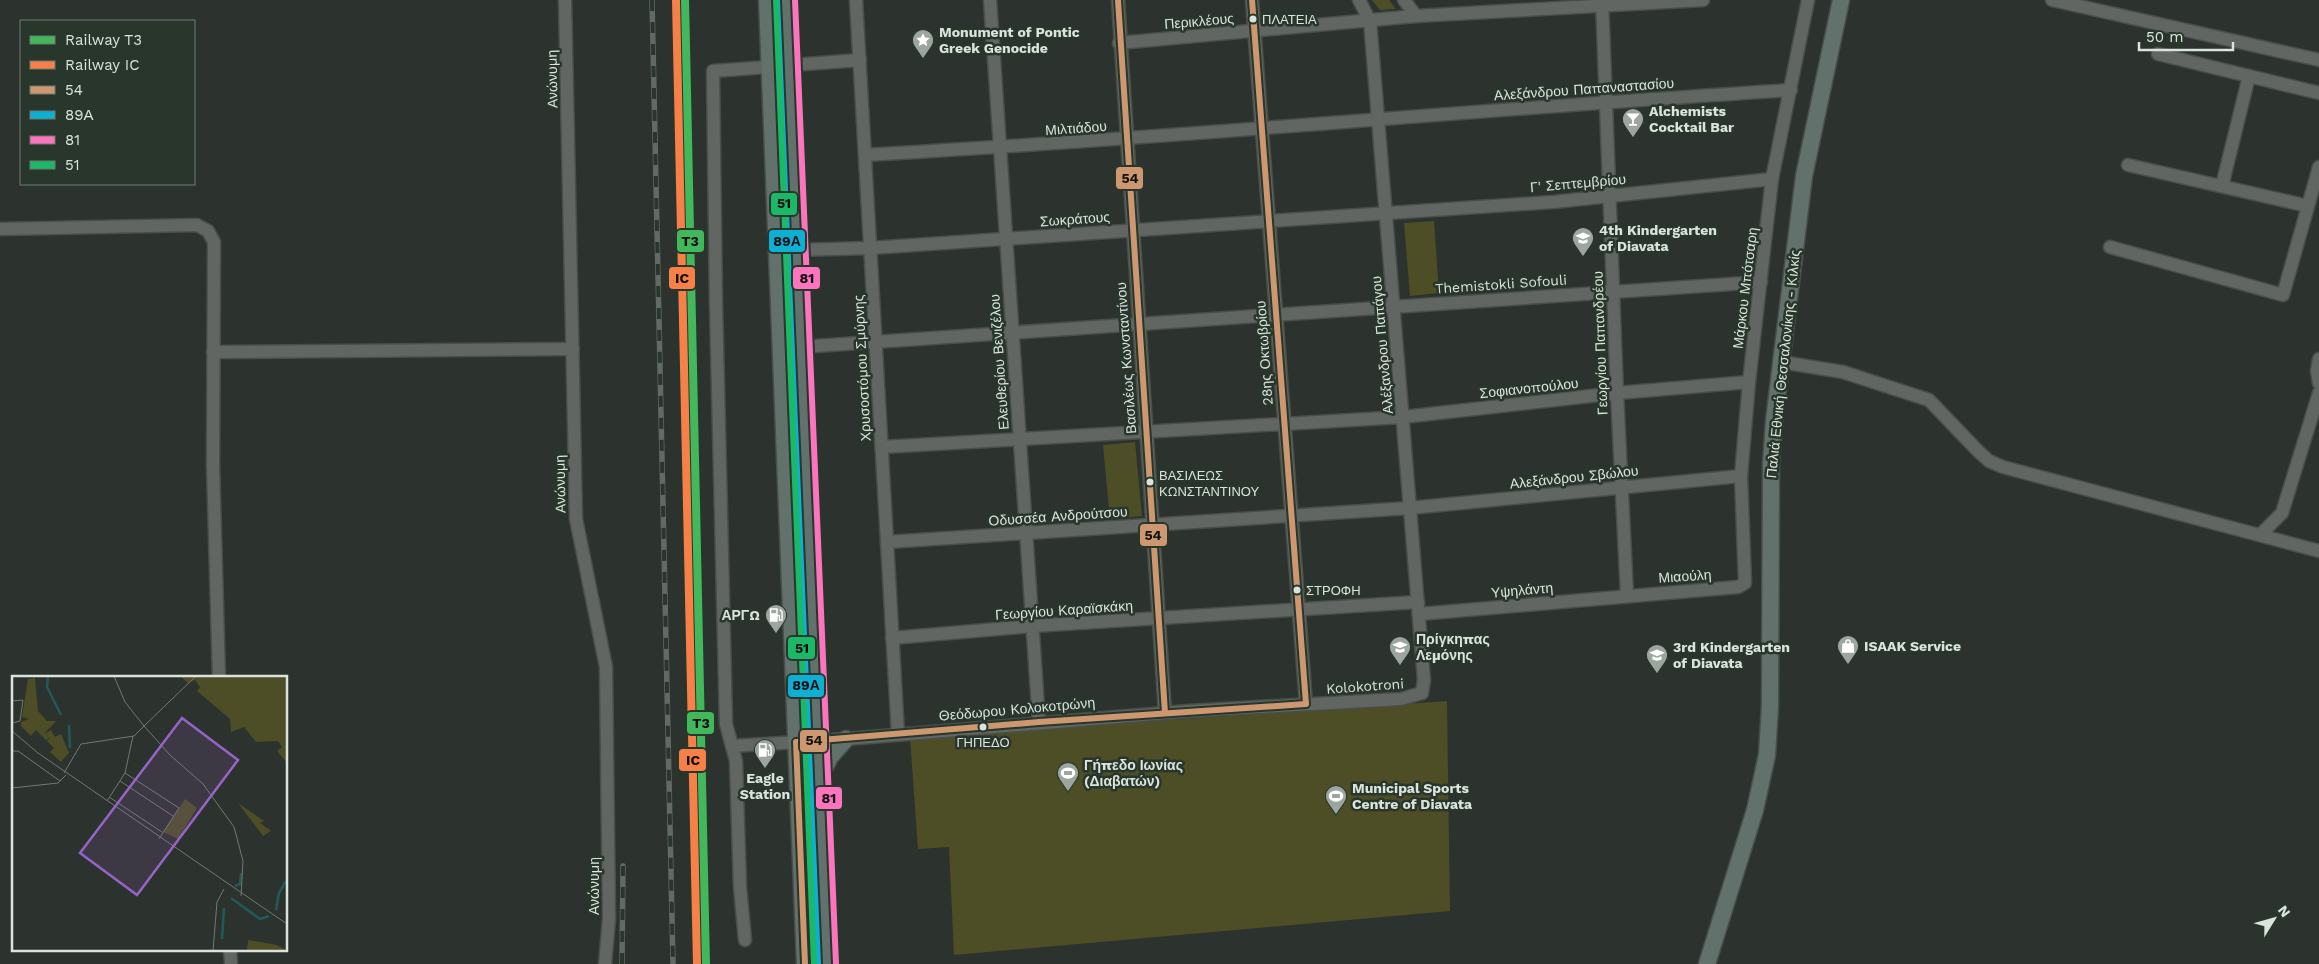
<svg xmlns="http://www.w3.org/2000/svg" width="2319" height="964" viewBox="0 0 2319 964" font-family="'Work Sans',sans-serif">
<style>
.green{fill:#4d4e26}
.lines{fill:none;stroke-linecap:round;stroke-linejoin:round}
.minor-casing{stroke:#484e49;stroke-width:15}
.major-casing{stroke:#484e49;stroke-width:19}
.minor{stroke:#616662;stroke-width:12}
.major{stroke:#63716c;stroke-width:16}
.rail-casing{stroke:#636965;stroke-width:5.5}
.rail{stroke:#28362c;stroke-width:4;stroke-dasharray:11;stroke-linecap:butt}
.bus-1-casing{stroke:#28362c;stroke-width:10}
.bus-2-casing{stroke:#28362c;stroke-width:10}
.bus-3-casing{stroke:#28362c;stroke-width:10}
.bus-4-casing{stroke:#28362c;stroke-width:10}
.bus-1{stroke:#cd976f;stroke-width:6}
.bus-2{stroke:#0dafd3;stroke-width:6}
.bus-3{stroke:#fc73be;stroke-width:6}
.bus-4{stroke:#1ab867;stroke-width:6}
.rail-1-casing{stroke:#28362c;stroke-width:11}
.rail-2-casing{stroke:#28362c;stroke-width:11}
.rail-1{stroke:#43b75b;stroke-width:8}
.rail-2{stroke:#f78048;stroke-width:8}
.bus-dot{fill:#dae3dc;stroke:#28362c;stroke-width:2}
.labels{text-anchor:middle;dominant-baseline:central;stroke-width:5;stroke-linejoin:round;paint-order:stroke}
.bus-label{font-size:13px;fill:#dae3dc;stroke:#28362c;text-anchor:start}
.street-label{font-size:14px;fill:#dae3dc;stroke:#28362c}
.poi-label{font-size:14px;font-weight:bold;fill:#dae3dc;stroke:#28362c;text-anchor:start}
.inset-river{fill:none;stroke:#225a5c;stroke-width:2.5}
.inset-road{fill:none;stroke:#727973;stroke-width:1}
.view{fill:#9863c8;fill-opacity:0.15;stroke:#9863c8;stroke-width:2.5}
.inset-edge{fill:none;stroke:#dae3dc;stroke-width:2.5}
.line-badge{stroke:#28362c;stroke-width:2}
.pale-badge-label{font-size:14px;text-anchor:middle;font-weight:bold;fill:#111}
</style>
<rect width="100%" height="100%" fill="#2c322d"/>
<g class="green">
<path d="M 1372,0 L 1389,0 L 1396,9 L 1380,10 Z"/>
<path d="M 1434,221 L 1439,293 L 1410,296 L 1404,223 Z"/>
<path d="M 1135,442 L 1142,516 L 1110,519 L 1103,445 Z"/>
<path d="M 1447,701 L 1450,911 L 954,955 L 949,847 L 918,849 L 910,738 Z"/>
</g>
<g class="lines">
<g class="minor-casing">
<g id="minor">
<path d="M 565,0 L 576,519 L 606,667 L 609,919 L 605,964"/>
<path d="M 856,0 L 898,734"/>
<path d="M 990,0 L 1039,722"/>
<path d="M 1118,0 L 1165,713"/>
<path d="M 1252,0 L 1306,704"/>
<path d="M 1404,0 L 1416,16"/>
<path d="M 1602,0 L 1617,393 L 1627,595"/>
<path d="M 2052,0 L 2319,60"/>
<path d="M 1119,43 L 1416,16 L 1703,0"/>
<path d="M 2158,54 L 2319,93"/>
<path d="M 865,155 C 1174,138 1482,109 1791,90"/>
<path d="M 2128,165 L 2308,206"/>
<path d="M 2222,186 L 2249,76"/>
<path d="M 0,229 L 197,225 L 208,231 L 214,242 L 213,465 L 219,678"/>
<path d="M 2110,247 L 2283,295 L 2319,167"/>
<path d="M 796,250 L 870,248 L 1553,202 L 1772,179"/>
<path d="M 800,347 L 1761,282"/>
<path d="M 213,352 L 573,349"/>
<path d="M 2319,359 L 2317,371 L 2319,383"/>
<path d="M 1781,362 L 1843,372 L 1929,400 L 1978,451 L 1989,461 L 2003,467 L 2319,551"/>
<path d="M 882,447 L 1403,417 L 1617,393 L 1749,382"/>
<path d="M 2260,535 L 2282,513 L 2319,393"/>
<path d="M 887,542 L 1410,508 L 1741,476"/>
<path d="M 1419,614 L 1738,587 L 1745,583 L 1741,476 L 1749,382 L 1772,179 L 1808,0"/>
<path d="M 892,638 L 1032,626 L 1418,602"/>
<path d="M 732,746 L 846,739 L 1190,711 L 1401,699 L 1422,693 L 1424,680 L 1370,21 L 1359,0"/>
<path d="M 745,940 L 740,887 L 736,761 L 726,724 L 716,304 L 713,71 L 860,60"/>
<path d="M 230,950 L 231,964"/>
</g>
</g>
<g class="major-casing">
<g id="major">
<path d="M 767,0 L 805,964"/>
<path d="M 786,0 L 827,964"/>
<path d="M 819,779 L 830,757 L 846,739"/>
<path d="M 1707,964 L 1755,810 L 1767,755 L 1770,706 L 1771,465 L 1774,421 L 1804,176 L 1841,0"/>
</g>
</g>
<use href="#minor" class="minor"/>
<use href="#major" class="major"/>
<g class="rail-casing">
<g id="rail">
<path d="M 652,0 L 673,964"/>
<path d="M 622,964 L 623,866"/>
</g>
</g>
<use href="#rail" class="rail"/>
<g class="bus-1-casing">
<g id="bus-1">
<path d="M 1118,0 L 1165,713"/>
<path d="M 805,964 L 796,742 L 1039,722 L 1306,704 L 1252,0"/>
</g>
</g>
<g class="bus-2-casing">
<path id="bus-2" d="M 777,0 L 818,964"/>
</g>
<g class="bus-3-casing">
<path id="bus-3" d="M 795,0 L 836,964"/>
</g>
<g class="bus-4-casing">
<path id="bus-4" d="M 776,0 L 814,964"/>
</g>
<use href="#bus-1" class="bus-1"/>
<use href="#bus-2" class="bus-2"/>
<use href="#bus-3" class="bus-3"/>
<use href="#bus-4" class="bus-4"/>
<g class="rail-1-casing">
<path id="rail-1" d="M 685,0 L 706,964"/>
</g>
<g class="rail-2-casing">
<path id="rail-2" d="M 676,0 L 697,964"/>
</g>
<use href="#rail-1" class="rail-1"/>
<use href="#rail-2" class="rail-2"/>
</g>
<defs>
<g id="sight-pin" transform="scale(1.125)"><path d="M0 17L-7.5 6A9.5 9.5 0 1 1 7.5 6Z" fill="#9da59f" stroke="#28362c"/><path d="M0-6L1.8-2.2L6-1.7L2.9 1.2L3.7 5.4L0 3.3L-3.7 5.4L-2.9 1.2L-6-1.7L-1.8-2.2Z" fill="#fff"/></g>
<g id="bar-pin" transform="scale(1.125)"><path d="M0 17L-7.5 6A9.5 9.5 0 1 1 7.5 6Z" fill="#9da59f" stroke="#28362c"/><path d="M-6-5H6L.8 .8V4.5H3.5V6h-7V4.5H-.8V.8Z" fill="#fff"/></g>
<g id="school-pin" transform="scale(1.125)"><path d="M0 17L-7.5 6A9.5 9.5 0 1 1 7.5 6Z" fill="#9da59f" stroke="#28362c"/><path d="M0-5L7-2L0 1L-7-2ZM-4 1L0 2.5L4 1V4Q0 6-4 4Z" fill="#fff"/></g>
<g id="fuel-pin" transform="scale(1.125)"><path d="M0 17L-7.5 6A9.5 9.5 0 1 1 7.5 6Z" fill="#9da59f" stroke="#28362c"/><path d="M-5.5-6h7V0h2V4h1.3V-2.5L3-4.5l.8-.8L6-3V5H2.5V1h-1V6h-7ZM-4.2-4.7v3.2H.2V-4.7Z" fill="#fff"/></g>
<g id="shop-pin" transform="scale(1.125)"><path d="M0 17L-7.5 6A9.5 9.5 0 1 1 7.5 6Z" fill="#9da59f" stroke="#28362c"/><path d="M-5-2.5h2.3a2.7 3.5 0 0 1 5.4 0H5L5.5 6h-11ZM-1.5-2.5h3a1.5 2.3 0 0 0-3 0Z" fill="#fff"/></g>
<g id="stadium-pin" transform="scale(1.125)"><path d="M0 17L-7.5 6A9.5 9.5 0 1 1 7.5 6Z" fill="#9da59f" stroke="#28362c"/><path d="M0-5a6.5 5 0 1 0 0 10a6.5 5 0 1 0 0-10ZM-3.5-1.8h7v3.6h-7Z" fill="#fff"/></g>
</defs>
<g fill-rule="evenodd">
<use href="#sight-pin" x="923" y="40"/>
<use href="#bar-pin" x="1633" y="119"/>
<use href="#school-pin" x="1583" y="238"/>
<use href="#fuel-pin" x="776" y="615"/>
<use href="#shop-pin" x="1848" y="646"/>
<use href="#school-pin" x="1400" y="647"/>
<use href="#school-pin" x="1657" y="655"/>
<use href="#fuel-pin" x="765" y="750"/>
<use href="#stadium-pin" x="1068" y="773"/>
<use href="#stadium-pin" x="1336" y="796"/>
</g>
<g class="bus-dot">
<circle cx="1253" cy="19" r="4.5"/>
<circle cx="1150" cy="482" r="4.5"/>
<circle cx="1297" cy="590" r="4.5"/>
<circle cx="983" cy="727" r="4.5"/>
</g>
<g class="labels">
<g class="bus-label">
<text x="1262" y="19">ΠΛΑΤΕΙΑ</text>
<text x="1159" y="475">ΒΑΣΙΛΕΩΣ<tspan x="1159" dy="16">ΚΩΝΣΤΑΝΤΙΝΟΥ</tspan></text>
<text x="1306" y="590">ΣΤΡΟΦΗ</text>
<text x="983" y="742" text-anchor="middle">ΓΗΠΕΔΟ</text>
</g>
<g class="street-label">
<text transform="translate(1199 21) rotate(-5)">Περικλέους</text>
<text transform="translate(552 79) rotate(-91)">Ανώνυμη</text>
<text transform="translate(1584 89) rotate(-4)">Αλεξάνδρου Παπαναστασίου</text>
<text transform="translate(1076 128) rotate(-4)">Μιλτιάδου</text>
<text transform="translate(1578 183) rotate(-5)">Γ' Σεπτεμβρίου</text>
<text transform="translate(1075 219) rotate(-4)">Σωκράτους</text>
<text transform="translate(1501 284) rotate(-4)">Themistokli Sofouli</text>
<text transform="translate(1745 288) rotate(-83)">Μάρκου Μπότσαρη</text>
<text transform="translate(1600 343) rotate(-92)">Γεωργίου Παπανδρέου</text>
<text transform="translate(1382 345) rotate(-95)">Αλέξανδρου Παπάγου</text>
<text transform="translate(1264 353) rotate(-94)">28ης Οκτωβρίου</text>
<text transform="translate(1126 358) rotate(-94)">Βασιλέως Κωνσταντίνου</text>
<text transform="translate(999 362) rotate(-94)">Ελευθερίου Βενιζέλου</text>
<text transform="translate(1783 364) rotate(-84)">Παλιά Εθνική Θεσσαλονίκης - Κιλκίς</text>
<text transform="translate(862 368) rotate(-93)">Χρυσοστόμου Σμύρνης</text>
<text transform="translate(1529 388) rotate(-6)">Σοφιανοπούλου</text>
<text transform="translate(1574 477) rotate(-6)">Αλεξάνδρου Σβώλου</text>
<text transform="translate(560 484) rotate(-91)">Ανώνυμη</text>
<text transform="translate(1058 516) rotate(-4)">Οδυσσέα Ανδρούτσου</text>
<text transform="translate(1685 576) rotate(-4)">Μιαούλη</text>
<text transform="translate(1522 590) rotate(-5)">Υψηλάντη</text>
<text transform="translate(1064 610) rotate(-4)">Γεωργίου Καραϊσκάκη</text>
<text transform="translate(1365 686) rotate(-4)">Kolokotroni</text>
<text transform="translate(1017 709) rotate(-5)">Θεόδωρου Κολοκοτρώνη</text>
<text transform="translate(594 886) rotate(-90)">Ανώνυμη</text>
</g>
<g class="poi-label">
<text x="939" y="32">Monument of Pontic<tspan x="939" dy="16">Greek Genocide</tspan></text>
<text x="1649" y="111">Alchemists<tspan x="1649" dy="16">Cocktail Bar</tspan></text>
<text x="1599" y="230">4th Kindergarten<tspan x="1599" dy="16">of Diavata</tspan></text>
<text x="760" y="615" text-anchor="end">ΑΡΓΩ</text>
<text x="1416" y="639">Πρίγκηπας<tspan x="1416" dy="16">Λεμόνης</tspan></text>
<text x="1864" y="646">ISAAK Service</text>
<text x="1673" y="647">3rd Kindergarten<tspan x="1673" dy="16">of Diavata</tspan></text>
<text x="1084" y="765">Γήπεδο Ιωνίας<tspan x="1084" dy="16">(Διαβατών)</tspan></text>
<text x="765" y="778" text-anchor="middle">Eagle<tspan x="765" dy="16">Station</tspan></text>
<text x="1352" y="788">Municipal Sports<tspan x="1352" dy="16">Centre of Diavata</tspan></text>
</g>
</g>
<g transform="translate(12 676)">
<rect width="275" height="275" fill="#2c322d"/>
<path d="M 168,0 L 275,0 L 275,87 L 265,75 L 270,71 L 266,65 L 244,66 L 232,51 L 219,56 L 218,43 L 185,15 L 188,11 L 183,4 L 176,7 ZM 23,2 L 26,35 L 35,45 L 44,45 L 32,58 L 39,54 L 43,61 L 49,58 L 57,77 L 49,86 L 38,76 L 42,72 L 35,65 L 39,61 L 34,64 L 24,54 L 19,60 L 9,50 L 9,46 L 17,43 L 10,41 L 16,3 ZM 173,123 L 185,132 L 166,163 L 151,156 ZM 226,127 L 252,145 L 248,147 L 259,155 L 251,160 ZM 236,264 L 265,269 L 275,275 L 235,275 Z" fill="#4d4e26"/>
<path class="inset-river" d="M 36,0 L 35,11 L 49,39M 57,49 L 58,72M 223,210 L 228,208 L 229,197M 219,222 L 248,243 L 257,240M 264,234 L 267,217 L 274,205M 210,263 L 212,232"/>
<path class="inset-road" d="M 102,0 L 113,26 L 132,50 L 158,79 L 191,108 L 222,151 L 231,185 L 229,220M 0,25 L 11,24 L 8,45 L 0,47M 132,50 L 184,0M 0,55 L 26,77 L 275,248M 0,75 L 6,75 L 48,105M 52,97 L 69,68 L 122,60 L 132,50M 113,97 L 167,132 L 147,163M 108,105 L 161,140M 0,112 L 46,107 L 54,99M 97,121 L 150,156M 95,125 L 113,97 L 121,60M 201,275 L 205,226 L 212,213"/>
<path class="view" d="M 170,42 L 226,84 L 125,219 L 68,177 Z"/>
<rect width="275" height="275" class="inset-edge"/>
</g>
<g class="line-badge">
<rect x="1115" y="166" width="29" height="24" rx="5" fill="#cd976f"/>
<rect x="770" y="192" width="28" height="24" rx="5" fill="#1ab867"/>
<rect x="676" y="229" width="29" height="24" rx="5" fill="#43b75b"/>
<rect x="768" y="229" width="38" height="24" rx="5" fill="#0dafd3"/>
<rect x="792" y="266" width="29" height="24" rx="5" fill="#fc73be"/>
<rect x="668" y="266" width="28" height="24" rx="5" fill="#f78048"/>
<rect x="1139" y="523" width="29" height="24" rx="5" fill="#cd976f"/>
<rect x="787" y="636" width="29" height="24" rx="5" fill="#1ab867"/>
<rect x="787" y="674" width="38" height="24" rx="5" fill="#0dafd3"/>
<rect x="686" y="711" width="29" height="24" rx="5" fill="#43b75b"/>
<rect x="799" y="729" width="29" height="24" rx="5" fill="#cd976f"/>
<rect x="678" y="748" width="29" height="24" rx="5" fill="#f78048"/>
<rect x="815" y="786" width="28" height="24" rx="5" fill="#fc73be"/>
</g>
<g class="pale-badge-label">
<text x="1130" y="183">54</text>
<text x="784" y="208">51</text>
<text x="690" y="246">T3</text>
<text x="787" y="246">89Α</text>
<text x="807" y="283">81</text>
<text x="682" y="283">IC</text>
<text x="1153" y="540">54</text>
<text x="802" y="653">51</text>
<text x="806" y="690">89Α</text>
<text x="701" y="728">T3</text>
<text x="814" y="745">54</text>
<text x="693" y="765">IC</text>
<text x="829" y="803">81</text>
</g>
<rect x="20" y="20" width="175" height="165" fill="#28362c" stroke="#6f7b72"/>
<rect x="30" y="36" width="25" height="8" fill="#43b75b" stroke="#6f7b72"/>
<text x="65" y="45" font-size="15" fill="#dae3dc">Railway T3</text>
<rect x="30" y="61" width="25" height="8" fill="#f78048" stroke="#6f7b72"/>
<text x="65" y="70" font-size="15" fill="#dae3dc">Railway IC</text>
<rect x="30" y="86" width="25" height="8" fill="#cd976f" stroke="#6f7b72"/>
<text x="65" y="95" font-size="15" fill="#dae3dc">54</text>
<rect x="30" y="111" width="25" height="8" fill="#0dafd3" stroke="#6f7b72"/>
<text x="65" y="120" font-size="15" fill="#dae3dc">89Α</text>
<rect x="30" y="136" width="25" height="8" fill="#fc73be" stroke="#6f7b72"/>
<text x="65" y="145" font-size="15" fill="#dae3dc">81</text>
<rect x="30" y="161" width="25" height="8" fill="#1ab867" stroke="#6f7b72"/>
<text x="65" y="170" font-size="15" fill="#dae3dc">51</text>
<g transform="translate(2274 919) rotate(53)" stroke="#28362c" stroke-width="4" paint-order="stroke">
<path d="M0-4L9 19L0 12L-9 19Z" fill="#dae3dc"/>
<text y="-8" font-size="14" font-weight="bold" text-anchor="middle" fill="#dae3dc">N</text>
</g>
<path d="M2139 42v8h94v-8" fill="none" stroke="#dae3dc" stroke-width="2.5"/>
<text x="2146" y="42" font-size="15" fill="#dae3dc" stroke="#28362c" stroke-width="4" paint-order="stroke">50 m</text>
</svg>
